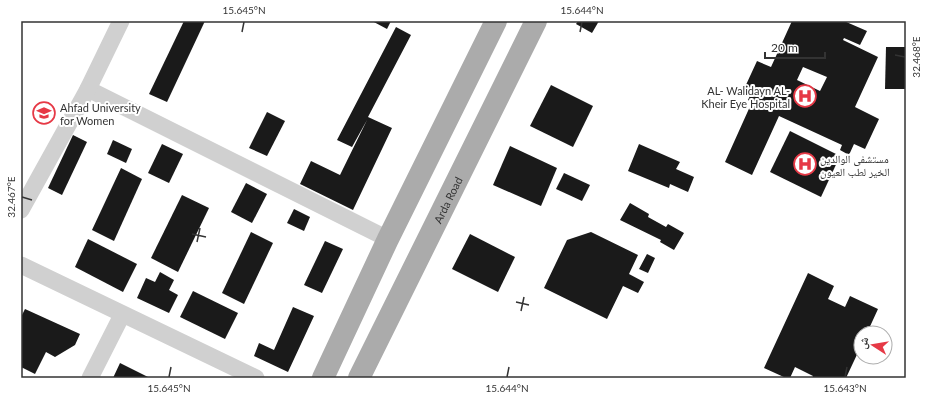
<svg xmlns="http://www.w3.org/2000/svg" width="927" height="399" viewBox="0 0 927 399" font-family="Lato,'Noto Naskh Arabic',sans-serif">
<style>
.building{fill:#1a1a1a;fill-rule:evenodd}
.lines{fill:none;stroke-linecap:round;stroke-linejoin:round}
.street{stroke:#d0d0d0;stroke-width:17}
.primary{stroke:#ababab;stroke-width:22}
.ticks{fill:none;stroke:#333;stroke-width:1.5}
.labels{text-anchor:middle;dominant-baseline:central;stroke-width:4;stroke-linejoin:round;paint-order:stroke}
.poi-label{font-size:11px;fill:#333;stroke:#fff;text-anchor:start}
.street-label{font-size:11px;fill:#333;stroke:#fff}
.neatline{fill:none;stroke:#333;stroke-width:1.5}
.ticks-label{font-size:10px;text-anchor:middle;fill:#333}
</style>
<rect width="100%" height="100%" fill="#fff"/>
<g class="building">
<path d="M 184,21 L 205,21 L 167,102 L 149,94 Z"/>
<path d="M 372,21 L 391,21 L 387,29 Z"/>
<path d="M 578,21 L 599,21 L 592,33 L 576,24 Z"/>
<path d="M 792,21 L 844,21 L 867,31 L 860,45 L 844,38 L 843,40 L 878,57 L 855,107 L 879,119 L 865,149 L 854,144 L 849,155 L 840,150 L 842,145 L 779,116 L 752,175 L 725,162 L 752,102 L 748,100 L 752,91 L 745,87 L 757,61 L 771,67 ZM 803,67 L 827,77 L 820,91 L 797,80 Z"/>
<path d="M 396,27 L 411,35 L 368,117 L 392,128 L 353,210 L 300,184 L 311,161 L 340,175 L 367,120 L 352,147 L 337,140 Z"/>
<path d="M 886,47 L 906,47 L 906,89 L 885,89 Z"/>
<path d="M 551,85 L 593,106 L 573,147 L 530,126 Z"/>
<path d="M 267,112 L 285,121 L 267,156 L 249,148 Z"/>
<path d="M 790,131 L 840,156 L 821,197 L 770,172 Z"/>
<path d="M 73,135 L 87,142 L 62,195 L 48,188 Z"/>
<path d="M 113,140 L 132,149 L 126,163 L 107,154 Z"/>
<path d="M 162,144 L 183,154 L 169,183 L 148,173 Z"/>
<path d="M 639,144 L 680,162 L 676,169 L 694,177 L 688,192 L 670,184 L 669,188 L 628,171 Z"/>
<path d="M 510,146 L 557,168 L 541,206 L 493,185 Z"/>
<path d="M 121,168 L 142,179 L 114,241 L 92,230 Z"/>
<path d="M 564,173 L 590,185 L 582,201 L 556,189 Z"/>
<path d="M 246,183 L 267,194 L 252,223 L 231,212 Z"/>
<path d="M 182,195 L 209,208 L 178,272 L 151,258 Z"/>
<path d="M 630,203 L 649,214 L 648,217 L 666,227 L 668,224 L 684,233 L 674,250 L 660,242 L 661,240 L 620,220 Z"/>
<path d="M 294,209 L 310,217 L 304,231 L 287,223 Z"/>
<path d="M 251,232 L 273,243 L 244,304 L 222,293 Z"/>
<path d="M 591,232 L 638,255 L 629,274 L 644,282 L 638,293 L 623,286 L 607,319 L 544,288 L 567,240 Z"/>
<path d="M 470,234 L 515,257 L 498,292 L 452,269 Z"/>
<path d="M 88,239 L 137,264 L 123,292 L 75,267 Z"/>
<path d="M 325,241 L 343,249 L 322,293 L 304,285 Z"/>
<path d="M 647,254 L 655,258 L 648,273 L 639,269 Z"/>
<path d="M 160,272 L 174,280 L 169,290 L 178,295 L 169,313 L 137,298 L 146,278 L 155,282 Z"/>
<path d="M 808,273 L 834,286 L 828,299 L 845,307 L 850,296 L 878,309 L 867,333 L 861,333 L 861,346 L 846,378 L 812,378 L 813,376 L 795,367 L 790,378 L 786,378 L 764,368 Z"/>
<path d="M 193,291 L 238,313 L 225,339 L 180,317 Z"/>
<path d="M 293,307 L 314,316 L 288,372 L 254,356 L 259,343 L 274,350 Z"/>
<path d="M 25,309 L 80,334 L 75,345 L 55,357 L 46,352 L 35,374 L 21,367 L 21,317 Z"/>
<path d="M 120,363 L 150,378 L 113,378 Z"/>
</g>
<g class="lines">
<g class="street">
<path d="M 88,89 L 388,239"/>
<path d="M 21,210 L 88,89 L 121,21"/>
<path d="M 21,265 L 256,378"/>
<path d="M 90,378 L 122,315"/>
</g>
<g class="primary">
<path d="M 323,378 L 388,239 L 496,21"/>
<path id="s1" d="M 359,378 L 536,21"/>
</g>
</g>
<path class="ticks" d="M 242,32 L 244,22M 580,32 L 582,22M 895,55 L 905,57M 22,197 L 32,200M 192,234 L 206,237M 197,242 L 200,228M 516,302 L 529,305M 521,311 L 524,297M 169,377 L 171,367M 507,377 L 509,367M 845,377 L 847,367"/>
<defs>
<g id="hospital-ring" transform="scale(1.15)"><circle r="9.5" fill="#fff" stroke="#e63946" stroke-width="1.5"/><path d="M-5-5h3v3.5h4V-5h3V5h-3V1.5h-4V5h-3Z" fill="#e63946"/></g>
<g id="university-ring" transform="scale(1.15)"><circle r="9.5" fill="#fff" stroke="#e63946" stroke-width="1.5"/><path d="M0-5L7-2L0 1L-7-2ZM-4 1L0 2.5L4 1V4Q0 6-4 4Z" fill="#e63946"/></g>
</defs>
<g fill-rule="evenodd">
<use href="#hospital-ring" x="805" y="96"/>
<use href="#university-ring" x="44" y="113"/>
<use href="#hospital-ring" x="805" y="164"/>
</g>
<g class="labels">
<g class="poi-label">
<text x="790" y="90" text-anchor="end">AL- Walidayn AL-<tspan x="790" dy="13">Kheir Eye Hospital</tspan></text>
<text x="60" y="107">Ahfad University<tspan x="60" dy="13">for Women</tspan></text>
<text x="820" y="158">مستشفى الوالدين<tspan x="820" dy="13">الخير لطب العيون</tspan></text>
</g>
<g class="street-label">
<text stroke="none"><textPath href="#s1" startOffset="199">Arda Road</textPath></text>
</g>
</g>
<rect width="927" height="399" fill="none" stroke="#ffffff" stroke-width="44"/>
<g transform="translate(873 345) rotate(282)"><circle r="19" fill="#ffffff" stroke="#adadad"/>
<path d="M0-3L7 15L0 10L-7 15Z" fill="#e63946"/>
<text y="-6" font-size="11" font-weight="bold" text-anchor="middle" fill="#333333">ش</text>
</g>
<path d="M765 52v6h60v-6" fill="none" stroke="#333333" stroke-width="2"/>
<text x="771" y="52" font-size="12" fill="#333333" stroke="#ffffff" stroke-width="3" paint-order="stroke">20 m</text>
<rect x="22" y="22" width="883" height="355" class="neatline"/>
<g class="ticks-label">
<text x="244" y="14">15.645°N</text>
<text x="582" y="14">15.644°N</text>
<text transform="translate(916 57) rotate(-90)" y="4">32.468°E</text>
<text transform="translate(11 197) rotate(-90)" y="4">32.467°E</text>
<text x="169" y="392">15.645°N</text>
<text x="507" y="392">15.644°N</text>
<text x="845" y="392">15.643°N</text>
</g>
</svg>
